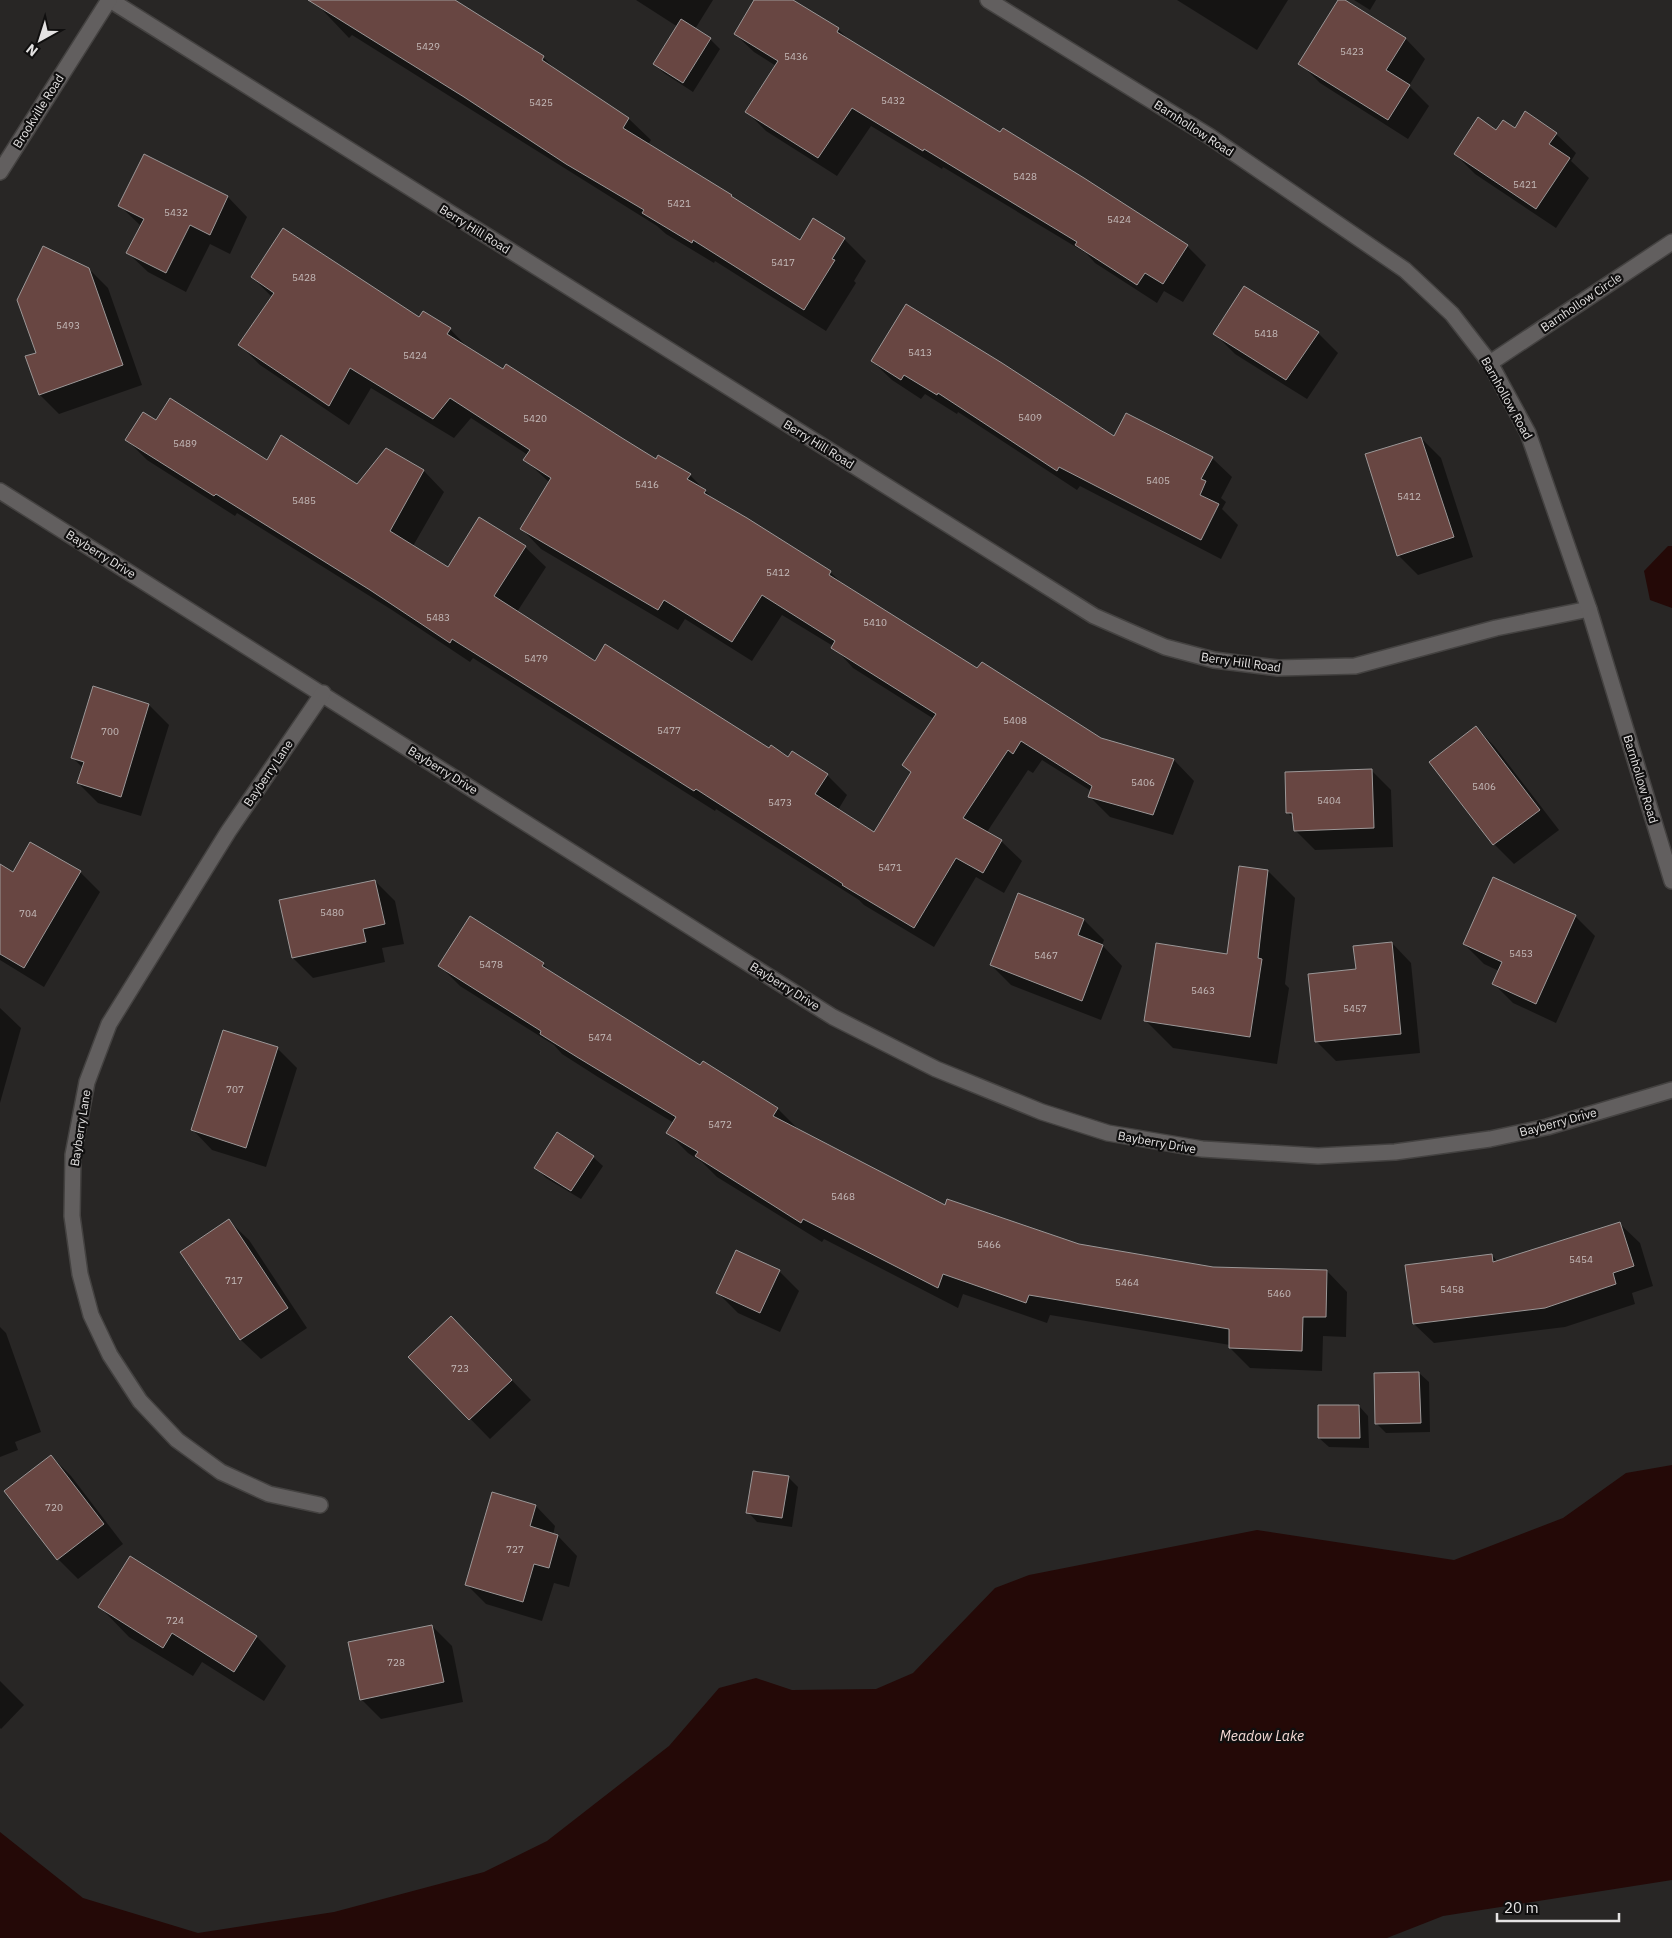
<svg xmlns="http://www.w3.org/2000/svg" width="1672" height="1938" viewBox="0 0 1672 1938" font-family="'IBM Plex Sans',sans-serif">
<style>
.water{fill:#240907}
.shadow{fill:#0007}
.building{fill:#684642;stroke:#9b9797}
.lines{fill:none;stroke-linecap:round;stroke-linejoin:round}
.minor-casing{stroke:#444241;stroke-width:18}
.minor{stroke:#625f5f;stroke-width:15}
.labels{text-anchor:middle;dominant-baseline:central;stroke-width:4.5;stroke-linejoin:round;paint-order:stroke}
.number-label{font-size:10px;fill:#c5bbba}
.street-label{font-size:12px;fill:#e4e2e2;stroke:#100f0f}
.water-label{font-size:14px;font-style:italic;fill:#f7dbd7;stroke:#100f0f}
</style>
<rect width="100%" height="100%" fill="#282625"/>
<g class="water">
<path d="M 1668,546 L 1672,546 L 1672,608 L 1650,600 L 1644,571 Z"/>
<path d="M 1672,1465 L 1672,1880 L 1443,1916 L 1387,1938 L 0,1938 L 0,1832 L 83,1898 L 198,1933 L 334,1912 L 484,1872 L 547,1841 L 669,1746 L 719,1688 L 756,1678 L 792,1690 L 876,1689 L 913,1673 L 995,1588 L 1029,1575 L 1257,1530 L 1454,1560 L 1563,1518 L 1626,1473 Z"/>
</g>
<g class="shadow">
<path d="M 313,0 L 452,0 L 543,57 L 557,71 L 629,119 L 651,140 L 648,145 L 800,242 L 844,239 L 866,261 L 854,281 L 856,283 L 826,331 L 715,261 L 714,263 L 666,234 L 657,226 L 352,35 L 349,38 Z"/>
<path d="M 636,0 L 713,0 L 695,29 L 710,39 L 720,49 L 693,92 L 664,73 L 654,64 L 678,27 Z"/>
<path d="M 756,0 L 790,0 L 838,29 L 850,41 L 1001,134 L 1084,179 L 1187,246 L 1206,265 L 1183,302 L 1164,291 L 1157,303 L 1095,263 L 1086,253 L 943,167 L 942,169 L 871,126 L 837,176 L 766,131 L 747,112 L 776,66 L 754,52 L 735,34 Z"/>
<path d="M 1177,0 L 1288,0 L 1257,50 Z"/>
<path d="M 1340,0 L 1343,0 L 1406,39 L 1425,59 L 1409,86 L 1429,106 L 1408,139 L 1320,83 L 1300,63 Z"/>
<path d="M 1354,0 L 1376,0 L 1370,10 Z"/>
<path d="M 1515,130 L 1556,134 L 1576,153 L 1571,161 L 1589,178 L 1556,228 L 1475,174 L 1455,154 L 1497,131 Z"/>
<path d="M 144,156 L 228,197 L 247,217 L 230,254 L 210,244 L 186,292 L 148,272 L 128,253 L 141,226 L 120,206 Z"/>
<path d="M 89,269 L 108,288 L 142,385 L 59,414 L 40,395 L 27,357 L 37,353 Z"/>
<path d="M 252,277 L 419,318 L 450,329 L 470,350 L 657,461 L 690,475 L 716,502 L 830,572 L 846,587 L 978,670 L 1100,739 L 1174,760 L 1194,781 L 1173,835 L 1110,817 L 1090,797 L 1091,791 L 1042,760 L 1033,773 L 1028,770 L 987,832 L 1001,841 L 1022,861 L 1004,893 L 976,877 L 934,947 L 864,905 L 859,900 L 716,809 L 715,811 L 473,658 L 470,662 L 392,610 L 237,513 L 235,516 L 147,460 L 127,440 L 156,421 L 267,461 L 358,485 L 386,450 L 424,471 L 444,492 L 413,546 L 448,569 L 525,547 L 546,567 L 517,612 L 595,663 L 769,749 L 827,775 L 847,795 L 838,810 L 875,834 L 911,773 L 903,765 L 934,719 L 853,668 L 833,646 L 782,615 L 752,661 L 685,619 L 678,630 L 541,549 L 521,528 L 550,483 L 525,460 L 528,455 L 471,418 L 454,438 L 371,388 L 349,425 L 260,365 L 240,345 L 272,297 Z"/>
<path d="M 1318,333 L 1338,353 L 1307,399 L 1235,354 L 1215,334 Z"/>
<path d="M 872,361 L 1114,437 L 1212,458 L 1232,477 L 1221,498 L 1226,502 L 1222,509 L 1238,525 L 1221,559 L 1080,486 L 1077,490 L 958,412 L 957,414 L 925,394 L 921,399 L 892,380 Z"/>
<path d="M 1421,438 L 1441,458 L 1473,557 L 1418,575 L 1398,555 Z"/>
<path d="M 94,688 L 149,705 L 169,725 L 141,816 L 98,803 L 78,783 L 83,768 L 72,757 Z"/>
<path d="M 1476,727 L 1495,747 L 1559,830 L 1514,864 L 1494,844 L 1431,762 Z"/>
<path d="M 1371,770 L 1391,790 L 1393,847 L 1315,850 L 1295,830 L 1294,819 L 1287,812 Z"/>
<path d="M 0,865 L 13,873 L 80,872 L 100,892 L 44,987 L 0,960 Z"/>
<path d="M 1268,871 L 1295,898 L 1285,984 L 1289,988 L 1277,1064 L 1173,1048 L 1145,1020 L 1228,955 Z"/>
<path d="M 375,881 L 395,901 L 404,944 L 382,948 L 385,962 L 313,978 L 293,958 L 281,901 Z"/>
<path d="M 1019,895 L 1084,920 L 1104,940 L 1102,945 L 1122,966 L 1101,1020 L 1011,985 L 991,965 Z"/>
<path d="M 1575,916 L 1595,936 L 1556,1023 L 1513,1003 L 1493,983 L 1499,971 L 1484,964 L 1464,944 Z"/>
<path d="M 1392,943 L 1411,963 L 1420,1053 L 1336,1061 L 1316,1041 L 1357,971 Z"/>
<path d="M 543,964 L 556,977 L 701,1067 L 777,1108 L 798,1129 L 946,1207 L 1079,1245 L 1212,1268 L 1327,1271 L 1347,1292 L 1346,1337 L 1323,1336 L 1322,1371 L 1250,1368 L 1230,1348 L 1230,1345 L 1050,1315 L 1047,1323 L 963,1294 L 958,1308 L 824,1239 L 822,1242 L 717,1177 L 702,1162 L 688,1153 L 668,1133 L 674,1123 L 598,1077 L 562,1054 L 554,1045 L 460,986 L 440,966 Z"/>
<path d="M 0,1008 L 21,1028 L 0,1103 Z"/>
<path d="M 277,1048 L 297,1068 L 266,1167 L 212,1150 L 193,1130 Z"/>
<path d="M 593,1157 L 603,1166 L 581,1199 L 546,1178 L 536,1168 Z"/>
<path d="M 229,1221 L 249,1240 L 307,1328 L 261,1359 L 241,1340 L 182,1252 Z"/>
<path d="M 1620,1224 L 1640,1243 L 1653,1286 L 1632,1293 L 1635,1304 L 1565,1327 L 1434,1343 L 1414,1324 L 1492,1255 L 1498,1262 Z"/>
<path d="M 779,1271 L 799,1291 L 780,1332 L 738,1313 L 718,1293 Z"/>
<path d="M 0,1327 L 6,1333 L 41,1432 L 15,1442 L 18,1450 L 0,1457 Z"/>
<path d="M 471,1338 L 531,1400 L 490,1439 L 410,1357 Z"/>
<path d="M 1419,1373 L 1429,1382 L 1430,1432 L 1386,1433 L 1376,1423 Z"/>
<path d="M 1359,1406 L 1368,1416 L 1369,1448 L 1329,1447 L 1319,1438 Z"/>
<path d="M 51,1456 L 71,1476 L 123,1544 L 78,1579 L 58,1559 Z"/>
<path d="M 788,1477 L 798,1487 L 792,1527 L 757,1522 L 748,1512 Z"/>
<path d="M 536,1506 L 555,1526 L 553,1535 L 558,1536 L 577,1556 L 569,1587 L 554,1583 L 542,1621 L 486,1604 L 466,1584 Z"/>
<path d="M 130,1558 L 257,1637 L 286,1666 L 264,1701 L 202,1662 L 193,1676 L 129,1637 L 100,1607 Z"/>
<path d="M 432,1626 L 452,1646 L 463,1702 L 381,1719 L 361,1699 Z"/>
<path d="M 0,1681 L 24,1705 L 1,1729 L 0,1728 Z"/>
</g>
<g class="building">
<path d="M 308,0 L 455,0 L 544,56 L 542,60 L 629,118 L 623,128 L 732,195 L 731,196 L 800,240 L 813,218 L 845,238 L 832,259 L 835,260 L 804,310 L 693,240 L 692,243 L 642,213 L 644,210 L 566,164 L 464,97 Z"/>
<path d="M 754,0 L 793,0 L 839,28 L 837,32 L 1000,132 L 1003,128 L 1084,178 L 1188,245 L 1163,284 L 1145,273 L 1137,285 L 1075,245 L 1077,242 L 924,149 L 923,151 L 852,108 L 818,158 L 745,112 L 778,61 L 734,34 Z"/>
<path d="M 1338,0 L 1345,0 L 1406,38 L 1386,70 L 1410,85 L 1388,120 L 1298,64 Z"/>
<path d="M 681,19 L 711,38 L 683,83 L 653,64 Z"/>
<path d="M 1525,111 L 1557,133 L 1549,144 L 1570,158 L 1536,209 L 1454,154 L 1478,117 L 1496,130 L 1503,120 L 1515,128 Z"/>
<path d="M 144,154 L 228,196 L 210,235 L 190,225 L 166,273 L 126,253 L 144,219 L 118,206 Z"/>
<path d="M 283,228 L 419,317 L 423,311 L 451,328 L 447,334 L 503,369 L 506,364 L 622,438 L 656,459 L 658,455 L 691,474 L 687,479 L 706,490 L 704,493 L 747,518 L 831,571 L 829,575 L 977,668 L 982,662 L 1101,738 L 1174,759 L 1153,815 L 1088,797 L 1092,786 L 1021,741 L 1013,754 L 1008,750 L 963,818 L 1002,840 L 983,873 L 956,858 L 914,928 L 842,885 L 843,884 L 696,789 L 694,791 L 452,639 L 450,643 L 370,590 L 216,494 L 214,496 L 125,440 L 143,412 L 156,420 L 170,398 L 267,460 L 281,435 L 357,484 L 386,448 L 424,470 L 390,531 L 448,567 L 479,517 L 526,546 L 494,596 L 595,661 L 605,644 L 769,748 L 771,745 L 788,757 L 792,751 L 828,774 L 815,794 L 874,832 L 911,772 L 902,765 L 936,714 L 831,648 L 835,641 L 762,595 L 732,642 L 664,600 L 658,610 L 520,529 L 551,478 L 523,460 L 530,450 L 450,398 L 433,419 L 350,368 L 329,406 L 238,345 L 274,293 L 251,277 Z"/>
<path d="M 43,246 L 89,268 L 123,365 L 39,395 L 25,356 L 36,353 L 17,300 Z"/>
<path d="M 1244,286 L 1319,332 L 1286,380 L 1213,334 Z"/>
<path d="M 906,304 L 1002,363 L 1114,436 L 1126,413 L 1213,457 L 1201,479 L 1206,481 L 1200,495 L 1219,504 L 1201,540 L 1059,467 L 1057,471 L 938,393 L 937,395 L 904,375 L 901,380 L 871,361 Z"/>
<path d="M 1421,437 L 1454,537 L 1397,556 L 1365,454 Z"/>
<path d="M 93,686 L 149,704 L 121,797 L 77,783 L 84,762 L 71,758 Z"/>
<path d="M 1476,726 L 1540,810 L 1493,845 L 1429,762 Z"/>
<path d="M 1372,769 L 1374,828 L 1294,831 L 1292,813 L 1286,813 L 1285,772 Z"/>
<path d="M 30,842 L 81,871 L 24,968 L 0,954 L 0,864 L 13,872 Z"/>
<path d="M 1239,866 L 1268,870 L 1258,958 L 1262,959 L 1250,1037 L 1144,1021 L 1156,943 L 1227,954 Z"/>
<path d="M 1493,877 L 1576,915 L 1536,1004 L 1492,984 L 1502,962 L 1463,944 Z"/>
<path d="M 375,880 L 385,924 L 363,929 L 366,942 L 292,958 L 279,900 Z"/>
<path d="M 1018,893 L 1084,919 L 1078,935 L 1103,945 L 1082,1001 L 990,965 Z"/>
<path d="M 470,916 L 544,963 L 542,966 L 700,1065 L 703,1061 L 778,1108 L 773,1116 L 945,1205 L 947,1199 L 1079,1244 L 1213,1267 L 1327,1270 L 1326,1317 L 1303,1317 L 1302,1351 L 1229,1348 L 1229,1329 L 1029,1295 L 1026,1303 L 943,1274 L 938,1288 L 803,1219 L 801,1223 L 695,1156 L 698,1152 L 666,1133 L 676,1117 L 577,1057 L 540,1034 L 541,1031 L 438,966 Z"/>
<path d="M 1392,942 L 1401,1034 L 1315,1042 L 1308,974 L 1356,969 L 1353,946 Z"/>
<path d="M 223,1030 L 278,1047 L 246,1148 L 191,1130 Z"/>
<path d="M 557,1132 L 594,1156 L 571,1191 L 534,1168 Z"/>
<path d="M 229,1219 L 288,1308 L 240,1340 L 180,1252 Z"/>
<path d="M 1620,1222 L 1634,1266 L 1613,1273 L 1616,1284 L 1545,1308 L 1413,1324 L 1405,1265 L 1492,1254 L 1493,1262 Z"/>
<path d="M 736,1250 L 780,1270 L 760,1313 L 716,1293 Z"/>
<path d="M 451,1316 L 512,1380 L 469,1420 L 408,1357 Z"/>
<path d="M 1419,1372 L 1421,1423 L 1375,1424 L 1374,1373 Z"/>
<path d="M 1318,1405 L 1359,1405 L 1360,1438 L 1318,1438 Z"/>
<path d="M 51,1455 L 104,1524 L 57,1560 L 4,1491 Z"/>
<path d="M 753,1471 L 789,1476 L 782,1518 L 746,1513 Z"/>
<path d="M 492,1492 L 536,1505 L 530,1526 L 558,1535 L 549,1568 L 534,1564 L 523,1602 L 465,1585 Z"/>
<path d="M 130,1556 L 257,1636 L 234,1672 L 172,1633 L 163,1648 L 98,1607 Z"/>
<path d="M 432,1625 L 444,1682 L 360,1700 L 348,1642 Z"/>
</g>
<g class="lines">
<g class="minor-casing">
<g id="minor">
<path d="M 110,0 L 1094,616 L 1165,647 L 1214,660 L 1278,668 L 1355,666 L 1496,628 L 1589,609"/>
<path d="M 988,0 L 1209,136 L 1405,270 L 1452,314 L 1490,363 L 1528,433 L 1589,609 L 1672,881"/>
<path d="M 0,172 L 109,0"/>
<path d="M 1490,363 L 1672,242"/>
<path d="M 0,491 L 833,1017 L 936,1069 L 1042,1112 L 1108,1133 L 1202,1149 L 1318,1156 L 1395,1152 L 1490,1139 L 1547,1127 L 1672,1090"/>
<path d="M 320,1505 L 269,1494 L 221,1472 L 177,1440 L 140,1401 L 110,1355 L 91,1315 L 80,1274 L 72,1216 L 73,1155 L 87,1082 L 109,1024 L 228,832 L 323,693"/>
</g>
</g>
<use href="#minor" class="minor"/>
</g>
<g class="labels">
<g class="number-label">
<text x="428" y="46">5429</text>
<text x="1352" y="51">5423</text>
<text x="796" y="56">5436</text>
<text x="893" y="100">5432</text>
<text x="541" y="102">5425</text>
<text x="1025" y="176">5428</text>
<text x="1525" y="184">5421</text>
<text x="679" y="203">5421</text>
<text x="176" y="212">5432</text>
<text x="1119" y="219">5424</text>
<text x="783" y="262">5417</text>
<text x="304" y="277">5428</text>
<text x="68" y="325">5493</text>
<text x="1266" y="333">5418</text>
<text x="920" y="352">5413</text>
<text x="415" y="355">5424</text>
<text x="1030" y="417">5409</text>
<text x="535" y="418">5420</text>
<text x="185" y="443">5489</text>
<text x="1158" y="480">5405</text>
<text x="647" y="484">5416</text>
<text x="1409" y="496">5412</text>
<text x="304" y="500">5485</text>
<text x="778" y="572">5412</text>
<text x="438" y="617">5483</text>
<text x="875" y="622">5410</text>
<text x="536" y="658">5479</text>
<text x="1015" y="720">5408</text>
<text x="669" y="730">5477</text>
<text x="110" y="731">700</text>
<text x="1143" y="782">5406</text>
<text x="1484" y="786">5406</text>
<text x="1329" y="800">5404</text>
<text x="780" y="802">5473</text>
<text x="890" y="867">5471</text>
<text x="332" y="912">5480</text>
<text x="28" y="913">704</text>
<text x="1521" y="953">5453</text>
<text x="1046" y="955">5467</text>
<text x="491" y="964">5478</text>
<text x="1203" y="990">5463</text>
<text x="1355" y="1008">5457</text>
<text x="600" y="1037">5474</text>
<text x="235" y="1089">707</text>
<text x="720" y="1124">5472</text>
<text x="843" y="1196">5468</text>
<text x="989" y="1244">5466</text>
<text x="1581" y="1259">5454</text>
<text x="234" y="1280">717</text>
<text x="1127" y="1282">5464</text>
<text x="1452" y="1289">5458</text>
<text x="1279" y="1293">5460</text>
<text x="460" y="1368">723</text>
<text x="54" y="1507">720</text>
<text x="515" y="1549">727</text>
<text x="175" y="1620">724</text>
<text x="396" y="1662">728</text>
</g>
<g class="street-label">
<text transform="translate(38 111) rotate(-58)">Brookville Road</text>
<text transform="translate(1194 128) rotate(33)">Barnhollow Road</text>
<text transform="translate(475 229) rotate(32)">Berry Hill Road</text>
<text transform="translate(1581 302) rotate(-34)">Barnhollow Circle</text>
<text transform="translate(1507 398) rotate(61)">Barnhollow Road</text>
<text transform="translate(819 444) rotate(32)">Berry Hill Road</text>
<text transform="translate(101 554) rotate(32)">Bayberry Drive</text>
<text transform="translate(1241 662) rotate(8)">Berry Hill Road</text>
<text transform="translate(443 770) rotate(32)">Bayberry Drive</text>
<text transform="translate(268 773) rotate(-56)">Bayberry Lane</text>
<text transform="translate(1641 779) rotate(73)">Barnhollow Road</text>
<text transform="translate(785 986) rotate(32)">Bayberry Drive</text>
<text transform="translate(1558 1122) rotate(-15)">Bayberry Drive</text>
<text transform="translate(80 1128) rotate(-81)">Bayberry Lane</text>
<text transform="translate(1157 1142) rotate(10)">Bayberry Drive</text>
</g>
<g class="water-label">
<text x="1262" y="1736">Meadow Lake</text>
</g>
</g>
<g transform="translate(40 40) rotate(219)" stroke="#100f0f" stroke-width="4" paint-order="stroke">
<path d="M0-4L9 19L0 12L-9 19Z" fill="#e4e2e2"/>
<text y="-8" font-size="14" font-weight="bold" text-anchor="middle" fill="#e4e2e2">N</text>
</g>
<path d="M1497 1913v8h122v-8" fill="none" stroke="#e4e2e2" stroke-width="2.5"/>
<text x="1504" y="1913" font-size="15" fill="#e4e2e2" stroke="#100f0f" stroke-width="4" paint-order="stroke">20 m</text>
</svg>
